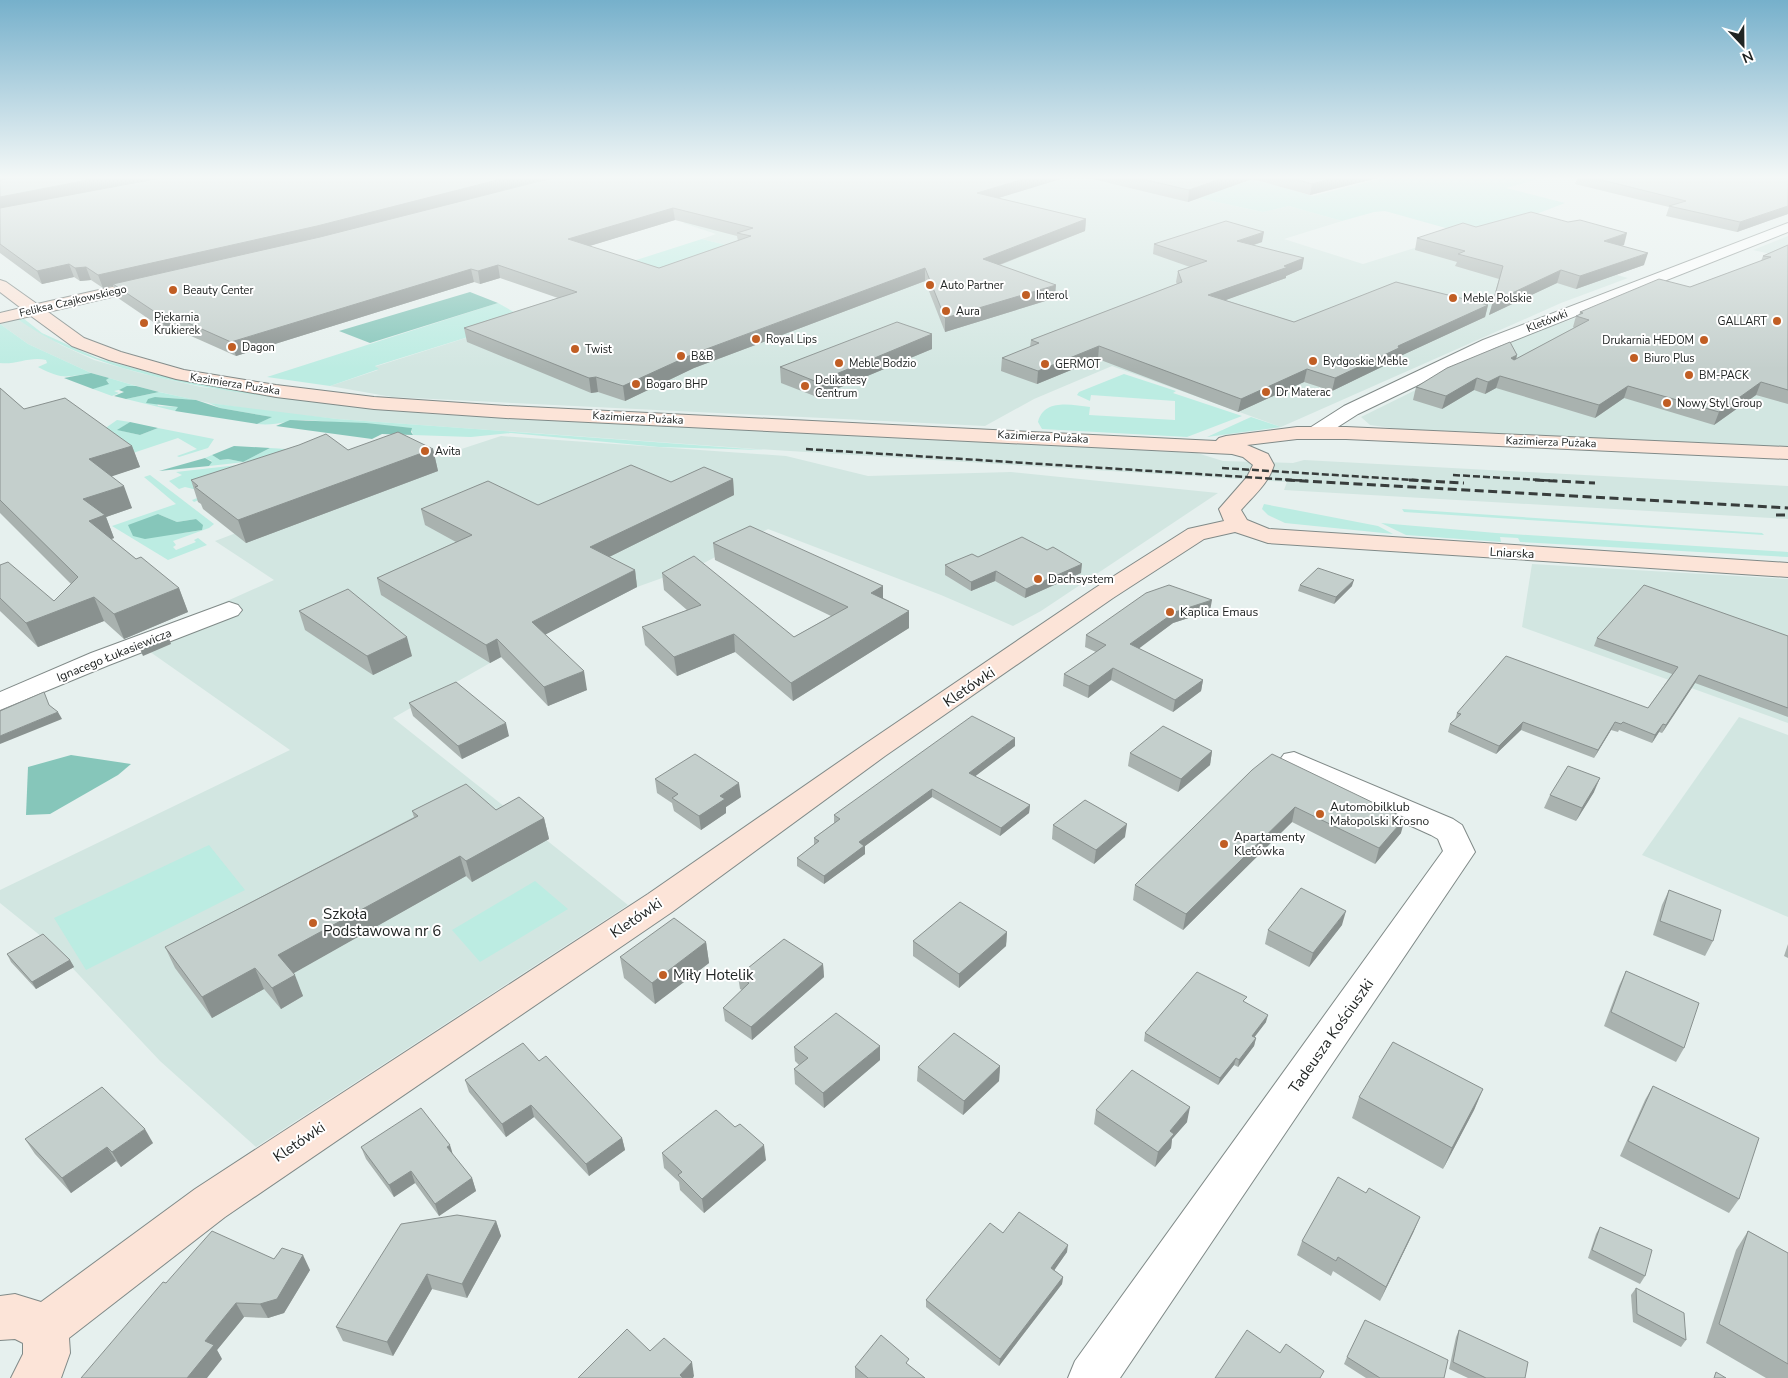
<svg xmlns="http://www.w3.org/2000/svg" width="1788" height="1378" viewBox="0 0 1788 1378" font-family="'Nunito Sans',sans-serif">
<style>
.built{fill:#d2e6e1}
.green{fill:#bcece2;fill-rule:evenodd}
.forest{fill:#86c6ba}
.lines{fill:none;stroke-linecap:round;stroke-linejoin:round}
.street-casing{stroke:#808a88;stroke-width:2}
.secondary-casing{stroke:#808a88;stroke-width:2}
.street{fill:#fff;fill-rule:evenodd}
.secondary{fill:#fce4d8;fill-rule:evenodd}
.rail-far1{stroke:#383d3c;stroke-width:2.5;stroke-dasharray:7 3;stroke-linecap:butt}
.rail{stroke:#383d3c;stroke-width:3;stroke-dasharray:9 4.5;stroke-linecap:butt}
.wall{fill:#a9b2af;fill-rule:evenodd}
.shaded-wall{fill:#89918f}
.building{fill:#c4cfcc;stroke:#89918f;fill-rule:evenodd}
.poi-dot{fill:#c15e24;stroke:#fff;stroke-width:2}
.labels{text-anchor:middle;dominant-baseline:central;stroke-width:4;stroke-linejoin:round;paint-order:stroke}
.far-poi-label{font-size:11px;fill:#202423;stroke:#fff;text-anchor:start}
.far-street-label{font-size:11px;fill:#202423;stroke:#fff}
.street-label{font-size:12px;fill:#202423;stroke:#fff}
.poi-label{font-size:12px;fill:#202423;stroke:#fff;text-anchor:start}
.near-street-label{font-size:15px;fill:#202423;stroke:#fff}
.near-poi-label{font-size:15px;fill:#202423;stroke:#fff;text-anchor:start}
</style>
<rect width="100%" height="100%" fill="#e6f0ee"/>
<g class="built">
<path d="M 666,176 L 1110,176 L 1124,182 L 1263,212 L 1289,206 L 1342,221 L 1284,239 L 1363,264 L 1463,233 L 1628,278 L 1561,303 L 1281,427 L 1112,366 L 1034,399 L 985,426 L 392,397 L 330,386 L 378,370 L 374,367 L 526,319 L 734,247 L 702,239 L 716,234 L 683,223 L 706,214 Z"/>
<path d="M 1788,236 L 1788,258 L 1753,250 Z"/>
<path d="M 1788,299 L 1788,447 L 1399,429 L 1370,425 L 1361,417 L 1529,334 L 1619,303 Z"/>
<path d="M 17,319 L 61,345 L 94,360 L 140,373 L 201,387 L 430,414 L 1197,453 L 1223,461 L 1293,463 L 1304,460 L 1788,486 L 1788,519 L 1284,490 L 1287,482 L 756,449 L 337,419 L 271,412 L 209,403 L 151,390 L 91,373 L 28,344 L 0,324 Z"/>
<path d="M 501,436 L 786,456 L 868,476 L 1011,472 L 1218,493 L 1041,611 L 1013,626 L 941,595 L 768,529 L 704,563 L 637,587 L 490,663 L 393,718 L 628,905 L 256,1147 L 160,1061 L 47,941 L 0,903 L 0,890 L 290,750 L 136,642 L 274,580 L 215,541 L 431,459 Z"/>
<path d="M 1532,564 L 1788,579 L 1788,723 L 1522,627 Z"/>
<path d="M 1739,717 L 1788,735 L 1788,917 L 1642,855 Z"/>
</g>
<g class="green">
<path d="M 1242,176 L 1313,196 L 1392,176 L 1550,176 L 1506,188 L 1565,203 L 1526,218 L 1467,234 L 1385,211 L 1374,212 L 1342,221 L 1289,206 L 1263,212 L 1124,182 Z"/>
<path d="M 702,239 L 734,247 L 657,274 L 627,263 Z"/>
<path d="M 498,303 L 526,319 L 375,366 L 379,369 L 330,386 L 267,377 Z"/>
<path d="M 23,318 L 42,333 L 97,358 L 158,375 L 256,393 L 752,430 C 663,426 574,421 484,416 C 401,412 319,405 237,392 C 160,380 82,364 17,319 Z"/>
<path d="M 0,324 L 28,344 L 91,373 C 65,377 63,380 38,367 L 47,363 L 46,360 C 30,356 16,365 0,363 Z"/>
<path d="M 1124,374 L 1176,391 L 1173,393 L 1242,416 L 1187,437 L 1042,429 L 1038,422 C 1044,398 1072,405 1090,407 L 1089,415 L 1175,420 L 1175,401 L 1091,395 L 1090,401 L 1077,395 L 1079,392 Z"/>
<path d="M 109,378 L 136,386 L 114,391 L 119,393 L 112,396 L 93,389 L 109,383 L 105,380 Z"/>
<path d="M 159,392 L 196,400 L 155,397 L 158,406 L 179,407 L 175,411 L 126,399 Z"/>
<path d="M 209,403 L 337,419 L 764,450 L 659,447 L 511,433 L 471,437 L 413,435 L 411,428 L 306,420 C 286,420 278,426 257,424 L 271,417 L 220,408 Z"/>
<path d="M 1251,417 L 1281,427 L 1207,437 Z"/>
<path d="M 117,420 L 130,422 L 118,430 L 140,435 L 158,428 L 214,439 L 208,448 L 179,457 L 177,456 L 197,449 L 178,438 L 91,467 L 0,472 L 97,434 Z"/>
<path d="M 270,448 L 335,452 L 209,466 L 212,461 L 205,458 L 212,455 L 220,460 L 228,459 L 243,462 Z"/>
<path d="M 299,458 L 194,502 L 192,500 L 210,493 L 185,487 L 179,489 L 169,481 L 182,475 L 176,472 Z"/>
<path d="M 150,475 L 214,524 L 209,528 L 173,541 L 176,545 L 173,547 L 176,550 L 196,542 L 194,540 L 198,538 L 207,545 L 168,560 L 112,526 L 176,504 L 144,477 ZM 158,514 L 177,522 L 196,519 L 202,530 L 183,533 Z"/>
<path d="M 1264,504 L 1378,526 L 1393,534 L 1285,523 L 1268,515 L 1262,509 Z"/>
<path d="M 1402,509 L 1762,533 L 1764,535 L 1404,512 Z"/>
<path d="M 1381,523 L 1496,533 L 1788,552 L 1788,557 L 1520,542 L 1518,538 L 1500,537 L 1501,542 L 1406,535 Z"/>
<path d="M 209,845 L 245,890 L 86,970 L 54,918 Z"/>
<path d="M 535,881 L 568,909 L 480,962 L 452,930 Z"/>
</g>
<g class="forest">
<path d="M 470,292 L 498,303 L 370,343 L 339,331 Z"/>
<path d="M 91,373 L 109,378 L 106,380 L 109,384 L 93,389 L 64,378 Z"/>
<path d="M 127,386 L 136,386 L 159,392 L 126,399 L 114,396 L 124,392 L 119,390 Z"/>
<path d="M 155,397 L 196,400 L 220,408 L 272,417 L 257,424 L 175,411 L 178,407 L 146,403 L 148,399 Z"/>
<path d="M 290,420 L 366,423 L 412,428 L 411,432 L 413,435 L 382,434 L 372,439 L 276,426 Z"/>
<path d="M 130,422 L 158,428 L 140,435 L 117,430 Z"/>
<path d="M 234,446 L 270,448 L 243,462 L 228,459 L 220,460 L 212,455 Z"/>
<path d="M 205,458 L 212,462 L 209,466 L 159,471 Z"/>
<path d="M 158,514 L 177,522 L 196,519 L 203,525 L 202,530 L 145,539 L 133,536 L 128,525 Z"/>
<path d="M 71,755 L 131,764 L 118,775 L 50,814 L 26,815 L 28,767 Z"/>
</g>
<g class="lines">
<g class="street-casing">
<g id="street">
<path d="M 1788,223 L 1788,232 L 1495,348 L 1358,414 L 1322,437 L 1315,439 L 1308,437 L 1305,433 L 1308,429 L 1344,406 L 1483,340 Z"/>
<path d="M 229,602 L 238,605 L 242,610 L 238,615 L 109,665 L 0,710 L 0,692 L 91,653 Z"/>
<path d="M 1294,752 L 1453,819 L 1462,825 L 1475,852 L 1120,1378 L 1068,1378 L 1075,1361 L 1443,851 L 1438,839 L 1431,835 L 1284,768 L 1279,761 L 1284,754 Z"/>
</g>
</g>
<g class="secondary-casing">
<path id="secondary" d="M 152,278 L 160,283 L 158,286 L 48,312 L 84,338 L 121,352 L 184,370 L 276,385 L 374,397 L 506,406 L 1216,441 L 1219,438 L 1226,436 L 1297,427 L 1346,427 L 1788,447 L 1788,459 L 1346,439 L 1297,439 L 1247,445 L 1268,454 L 1274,465 C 1269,483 1253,496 1241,510 L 1247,520 L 1269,529 L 1788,563 L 1788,577 L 1268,543 L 1235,532 L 1204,539 L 1113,598 L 885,756 L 672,912 L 225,1217 L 69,1338 L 70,1353 L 61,1378 L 11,1378 L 23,1354 L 23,1343 L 15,1339 L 0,1340 L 0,1296 L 15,1294 L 41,1302 L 195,1189 L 648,894 L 865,744 L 1095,588 L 1188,529 L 1224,521 L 1219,509 L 1247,477 L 1253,465 L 1243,457 L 1232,454 L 506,418 L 374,409 L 276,397 L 176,379 L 109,360 L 72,346 L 31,316 L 0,323 L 0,313 L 21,308 L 0,292 L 0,280 L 6,282 L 37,304 Z"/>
</g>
<use href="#street" class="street"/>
<use href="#secondary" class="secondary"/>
<g class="rail-far1">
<path d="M 806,449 L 1308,481"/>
<path d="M 1222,468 L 1430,481"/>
<path d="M 1453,475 L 1557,481"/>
</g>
<g class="rail">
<path d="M 1286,480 L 1788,508"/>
<path d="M 1409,480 L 1464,483"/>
<path d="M 1535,480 L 1595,483"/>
<path d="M 1776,515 L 1788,515"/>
</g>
</g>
<g class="wall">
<path d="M 0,176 L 558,176 L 480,197 L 560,176 L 1070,176 L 998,198 L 1086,219 L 1085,231 L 1000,265 L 1055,298 L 945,332 L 925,281 L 694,368 L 625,401 L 598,392 L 591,393 L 467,342 L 464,328 L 558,298 L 500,278 L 480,284 L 474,282 L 236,356 L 173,328 L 165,330 L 118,298 L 113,286 L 103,288 L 91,280 L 80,281 L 74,277 L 42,284 L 0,253 ZM 675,220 L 737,236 L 738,241 L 659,268 L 589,246 Z"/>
<path d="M 1080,176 L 1385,176 L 1310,195 L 1252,179 L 1188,202 Z"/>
<path d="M 1578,176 L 1788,176 L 1788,214 L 1737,232 L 1666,216 L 1669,207 L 1575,184 Z"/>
<path d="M 1417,238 L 1624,245 L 1621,246 L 1644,265 L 1576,289 L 1557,283 L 1489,315 L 1499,279 L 1455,266 L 1457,262 L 1415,250 Z"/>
<path d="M 1262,242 L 1254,245 L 1302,269 L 1286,276 L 1286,278 L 1225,300 L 1294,322 L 1488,305 L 1485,317 L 1396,358 L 1396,360 L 1332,391 L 1304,382 L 1238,412 L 1098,359 L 1037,384 L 1001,371 L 1002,358 L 1030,347 L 1031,340 L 1177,284 L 1176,282 L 1178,271 L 1190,267 L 1153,254 L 1154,244 Z"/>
<path d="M 1788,245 L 1788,404 L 1756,395 L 1714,425 L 1624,398 L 1595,418 L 1496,388 L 1485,394 L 1474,390 L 1442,409 L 1413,400 L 1416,387 L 1517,355 L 1516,359 L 1574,328 L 1573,327 L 1576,316 L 1579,315 L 1580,312 L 1690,287 L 1761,261 L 1763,256 Z"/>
<path d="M 932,334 L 932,349 L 817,397 L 781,383 L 780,367 Z"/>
<path d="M 0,388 L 24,409 L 132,446 L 140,467 L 111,476 L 132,508 L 106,517 L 114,538 L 111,539 L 136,559 L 179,588 L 188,612 L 124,639 L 104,621 L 38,647 L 0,611 L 0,565 L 54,601 L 71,584 L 0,513 Z"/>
<path d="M 433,449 L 438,471 L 246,543 L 203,509 L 201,504 L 198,502 L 191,480 L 348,450 Z"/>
<path d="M 733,479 L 734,495 L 609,557 L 635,570 L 637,587 L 545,634 L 587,690 L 548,706 L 501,657 L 490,663 L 381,595 L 377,578 L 456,542 L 425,525 L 421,509 L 538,505 L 671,482 Z"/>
<path d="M 713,543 L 883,586 L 883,598 L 909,611 L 909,628 L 793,701 L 735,652 L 677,676 L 645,645 L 642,627 L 687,610 L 664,590 L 662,573 L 794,637 L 831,616 L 715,560 Z"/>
<path d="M 1047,550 L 1081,573 L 1025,598 L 995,581 L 971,591 L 945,575 L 945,565 L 978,557 Z"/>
<path d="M 1300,585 L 1352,586 L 1334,604 L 1298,591 Z"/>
<path d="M 299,611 L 412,656 L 373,675 L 305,630 Z"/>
<path d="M 1210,611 L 1173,623 L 1138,648 L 1203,680 L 1201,691 L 1173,712 L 1111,680 L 1088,698 L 1063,686 L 1064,674 L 1096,652 L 1085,647 L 1086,635 Z"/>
<path d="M 1788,636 L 1788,717 L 1695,683 L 1662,733 L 1659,732 L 1652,743 L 1619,730 L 1618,732 L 1611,730 L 1594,758 L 1521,730 L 1496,754 L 1448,732 L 1450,724 L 1455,720 L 1457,713 L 1648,708 L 1672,674 L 1594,646 L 1597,638 Z"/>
<path d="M 409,703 L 509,736 L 462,759 L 413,716 Z"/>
<path d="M 1015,746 L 975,776 L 1030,805 L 1029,813 L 1000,836 L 932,797 L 865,846 L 865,854 L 824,884 L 797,866 L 797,858 L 814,845 L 814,838 L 834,823 L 834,815 Z"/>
<path d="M 1212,751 L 1210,765 L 1178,792 L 1128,766 L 1130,753 Z"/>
<path d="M 1252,770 L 1401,833 L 1375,864 L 1292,822 L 1183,930 L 1133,900 L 1135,885 Z"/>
<path d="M 655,779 L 741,797 L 726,807 L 726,813 L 701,830 L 674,811 L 672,803 L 657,793 Z"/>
<path d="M 1594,792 L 1576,821 L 1544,808 L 1550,795 Z"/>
<path d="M 496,810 L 544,818 L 549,839 L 472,882 L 466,876 L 293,973 L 303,996 L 281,1009 L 264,989 L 212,1018 L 175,968 L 165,947 L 414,817 L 412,811 Z"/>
<path d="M 1053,825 L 1125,837 L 1094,864 L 1052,839 Z"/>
<path d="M 1669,890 L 1713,941 L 1705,956 L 1653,935 L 1662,905 Z"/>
<path d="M 1342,925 L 1309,967 L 1265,944 L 1268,930 Z"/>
<path d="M 1007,932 L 1006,946 L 959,988 L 913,956 L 913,941 Z"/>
<path d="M 706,942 L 709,963 L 655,1004 L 624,978 L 620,957 Z"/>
<path d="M 1788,944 L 1788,958 L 1784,956 Z"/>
<path d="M 7,954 L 70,960 L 74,967 L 36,989 L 11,962 Z"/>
<path d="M 823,964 L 824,977 L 752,1040 L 725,1021 L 723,1008 L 742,990 L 740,989 L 738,976 Z"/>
<path d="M 1626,971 L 1684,1048 L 1676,1062 L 1604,1026 L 1619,986 Z"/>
<path d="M 1245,1002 L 1266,1022 L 1254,1037 L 1256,1038 L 1254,1046 L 1238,1067 L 1234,1065 L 1218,1085 L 1144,1041 L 1145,1033 Z"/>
<path d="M 794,1047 L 880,1060 L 824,1108 L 795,1084 L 794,1069 L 799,1065 L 795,1061 Z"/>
<path d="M 539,1061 L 622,1138 L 625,1150 L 589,1176 L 534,1117 L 506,1137 L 469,1092 L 465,1080 Z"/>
<path d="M 1000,1066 L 999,1081 L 963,1115 L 917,1081 L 918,1067 Z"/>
<path d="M 1653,1086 L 1739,1199 L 1729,1213 L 1620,1156 L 1645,1100 Z"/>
<path d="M 1483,1089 L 1474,1110 L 1443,1169 L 1352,1118 L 1359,1097 Z"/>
<path d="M 1096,1110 L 1187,1122 L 1172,1139 L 1171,1148 L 1155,1167 L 1094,1124 Z"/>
<path d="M 25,1139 L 153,1143 L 121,1167 L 116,1161 L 71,1193 L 35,1154 Z"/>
<path d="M 361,1147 L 453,1156 L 472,1178 L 476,1191 L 439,1216 L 415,1183 L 394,1197 L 366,1159 Z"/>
<path d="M 662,1153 L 766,1160 L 704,1213 L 680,1190 L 679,1182 L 664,1168 Z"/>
<path d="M 496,1221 L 501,1236 L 467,1298 L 432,1289 L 393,1356 L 343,1341 L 336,1327 Z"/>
<path d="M 1600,1227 L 1645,1276 L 1640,1284 L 1588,1258 L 1596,1234 Z"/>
<path d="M 1414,1231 L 1380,1301 L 1333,1271 L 1331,1276 L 1297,1255 L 1302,1241 Z"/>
<path d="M 1748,1231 L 1788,1253 L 1788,1378 L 1766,1378 L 1706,1343 L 1736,1250 Z"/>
<path d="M 1003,1233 L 1067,1252 L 1054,1270 L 1063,1277 L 1062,1284 L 999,1366 L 926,1307 L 926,1300 Z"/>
<path d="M 274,1259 L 310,1270 L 284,1313 L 268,1318 L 244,1317 L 217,1350 L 222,1359 L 166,1283 Z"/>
<path d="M 1636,1288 L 1686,1340 L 1681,1347 L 1633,1322 L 1631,1295 Z"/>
<path d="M 1459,1330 L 1525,1378 L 1468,1378 L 1449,1369 L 1456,1337 Z"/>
<path d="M 1347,1357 L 1444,1378 L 1366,1378 L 1344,1364 Z"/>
<path d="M 908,1365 L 925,1378 L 855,1378 L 855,1367 Z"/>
</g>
<g class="shaded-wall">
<path d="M 0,176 L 17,176 L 0,180 Z"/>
<path d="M 108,176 L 170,176 L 0,209 L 0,197 Z"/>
<path d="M 513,176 L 558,176 L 321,238 L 113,284 L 113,286 L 103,288 L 98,275 Z"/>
<path d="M 1034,176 L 1070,176 L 976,205 L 977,193 Z"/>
<path d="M 1229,176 L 1253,176 L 1252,179 L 1188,202 L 1189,190 Z"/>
<path d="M 1342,176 L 1385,176 L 1310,195 L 1312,184 Z"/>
<path d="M 1788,206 L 1788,214 L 1737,232 L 1740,222 Z"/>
<path d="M 673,208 L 675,220 L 570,252 L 568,239 Z"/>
<path d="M 1086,219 L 1085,231 L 983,271 L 983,259 Z"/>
<path d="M 1264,232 L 1262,242 L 1235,251 L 1237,241 Z"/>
<path d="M 1627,233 L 1624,245 L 1600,253 L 1604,241 Z"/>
<path d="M 1648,253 L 1644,265 L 1576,289 L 1580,276 Z"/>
<path d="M 1304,258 L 1302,269 L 1286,276 L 1286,278 L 1207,307 L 1208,295 Z"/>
<path d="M 69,264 L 74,277 L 42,284 L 37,271 Z"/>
<path d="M 498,265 L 500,278 L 480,284 L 478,271 Z"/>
<path d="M 86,267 L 91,280 L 80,281 L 75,268 Z"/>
<path d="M 925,268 L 925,281 L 694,368 L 625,401 L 623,386 L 693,354 Z"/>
<path d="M 471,269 L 474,282 L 236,356 L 231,342 Z"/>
<path d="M 1561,270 L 1557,283 L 1489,315 L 1493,302 Z"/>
<path d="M 1056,285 L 1055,298 L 945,332 L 945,318 Z"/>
<path d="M 1488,305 L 1485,317 L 1396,358 L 1396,360 L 1332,391 L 1335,378 L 1398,346 Z"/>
<path d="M 168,314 L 173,328 L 165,330 L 161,316 Z"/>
<path d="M 932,334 L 932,349 L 817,397 L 817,382 Z"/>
<path d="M 1099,346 L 1098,359 L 1037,384 L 1038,371 Z"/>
<path d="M 1517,355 L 1514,367 L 1511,358 Z"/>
<path d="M 1307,369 L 1304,382 L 1238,412 L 1241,399 Z"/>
<path d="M 1500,376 L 1496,388 L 1485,394 L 1488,382 Z"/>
<path d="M 596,377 L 598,392 L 591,393 L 589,378 Z"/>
<path d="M 1477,378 L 1474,390 L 1442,409 L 1446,396 Z"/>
<path d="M 1761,382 L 1756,395 L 1714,425 L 1719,412 Z"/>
<path d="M 1628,386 L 1624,398 L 1595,418 L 1599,405 Z"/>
<path d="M 132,446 L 140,467 L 98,481 L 89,459 Z"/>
<path d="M 433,449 L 438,471 L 246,543 L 238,520 Z"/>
<path d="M 733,479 L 734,495 L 593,565 L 590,547 Z"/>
<path d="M 124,486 L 132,508 L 106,517 L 114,538 L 98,544 L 89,521 L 83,499 Z"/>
<path d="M 1082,564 L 1081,573 L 1025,598 L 1026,589 Z"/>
<path d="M 635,570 L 637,587 L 535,640 L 532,622 Z"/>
<path d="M 996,571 L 995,581 L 971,591 L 971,582 Z"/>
<path d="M 1354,580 L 1352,586 L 1334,604 L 1336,597 Z"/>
<path d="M 883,586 L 883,604 L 871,593 Z"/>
<path d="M 179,588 L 188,612 L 124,639 L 114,614 Z"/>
<path d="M 94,597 L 104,621 L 38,647 L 26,623 Z"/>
<path d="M 1212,600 L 1210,611 L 1173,623 L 1129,656 L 1130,644 L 1175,612 Z"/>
<path d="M 909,611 L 909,628 L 793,701 L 791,683 Z"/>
<path d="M 734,634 L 735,652 L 677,676 L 674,657 Z"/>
<path d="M 407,637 L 412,656 L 373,675 L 367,656 Z"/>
<path d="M 169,638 L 171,644 L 143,656 L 140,649 Z"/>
<path d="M 497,639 L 501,657 L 490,663 L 486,645 Z"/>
<path d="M 1113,668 L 1111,680 L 1088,698 L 1089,686 Z"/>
<path d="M 584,671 L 587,690 L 548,706 L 544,687 Z"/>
<path d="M 1699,675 L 1695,683 L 1662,733 L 1666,725 Z"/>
<path d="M 1203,680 L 1201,691 L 1173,712 L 1175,700 Z"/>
<path d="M 58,712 L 62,719 L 0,744 L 0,736 Z"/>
<path d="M 1523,722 L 1521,730 L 1496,754 L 1499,746 Z"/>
<path d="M 1615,722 L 1611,730 L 1594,758 L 1598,750 Z"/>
<path d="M 506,723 L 509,736 L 462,759 L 458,746 Z"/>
<path d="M 1663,724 L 1659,732 L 1652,743 L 1655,735 Z"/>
<path d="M 1015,738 L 1015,746 L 969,781 L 969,773 Z"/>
<path d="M 1212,751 L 1210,765 L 1178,792 L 1181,779 Z"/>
<path d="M 1600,778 L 1594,792 L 1576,821 L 1582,808 Z"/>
<path d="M 739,783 L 741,797 L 726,807 L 726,813 L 701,830 L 699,816 L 720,796 Z"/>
<path d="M 932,789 L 932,797 L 865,846 L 865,854 L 824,884 L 824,876 L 859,842 Z"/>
<path d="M 1030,805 L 1029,813 L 1000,836 L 1001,828 Z"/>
<path d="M 1295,807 L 1292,822 L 1183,930 L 1186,914 Z"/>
<path d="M 544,818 L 549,839 L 472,882 L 466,861 Z"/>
<path d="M 1405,818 L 1401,833 L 1375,864 L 1379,848 Z"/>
<path d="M 1127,824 L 1125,837 L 1094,864 L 1096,850 Z"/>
<path d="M 460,856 L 466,876 L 287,977 L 278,955 Z"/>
<path d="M 1346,911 L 1342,925 L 1309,967 L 1313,953 Z"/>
<path d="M 1007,932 L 1006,946 L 959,988 L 959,974 Z"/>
<path d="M 706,942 L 709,963 L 655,1004 L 652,983 Z"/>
<path d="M 70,960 L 74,967 L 36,989 L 32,982 Z"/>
<path d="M 823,964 L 824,977 L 752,1040 L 751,1027 Z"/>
<path d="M 255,968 L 264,989 L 212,1018 L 202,997 Z"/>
<path d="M 295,975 L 303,996 L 281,1009 L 272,988 Z"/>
<path d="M 1268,1015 L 1266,1022 L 1250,1043 L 1252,1036 Z"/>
<path d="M 1256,1038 L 1254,1046 L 1238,1067 L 1239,1060 Z"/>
<path d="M 880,1046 L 880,1060 L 824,1108 L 823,1093 Z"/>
<path d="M 1236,1058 L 1234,1065 L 1218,1085 L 1220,1078 Z"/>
<path d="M 1000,1066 L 999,1081 L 963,1115 L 964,1101 Z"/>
<path d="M 1483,1089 L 1474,1110 L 1443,1169 L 1452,1148 Z"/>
<path d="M 531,1105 L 534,1117 L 506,1137 L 502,1124 Z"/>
<path d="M 1190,1107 L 1187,1122 L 1172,1139 L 1171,1148 L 1155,1167 L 1158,1152 L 1170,1131 Z"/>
<path d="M 145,1129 L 153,1143 L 121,1167 L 112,1152 Z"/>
<path d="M 622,1138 L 625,1150 L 589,1176 L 586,1164 Z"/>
<path d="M 450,1145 L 454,1158 L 447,1147 Z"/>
<path d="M 764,1145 L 766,1160 L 704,1213 L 702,1199 Z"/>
<path d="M 107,1147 L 116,1161 L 71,1193 L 62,1178 Z"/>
<path d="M 411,1171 L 415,1183 L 394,1197 L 389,1185 Z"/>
<path d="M 472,1178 L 476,1191 L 439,1216 L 435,1204 Z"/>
<path d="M 1420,1217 L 1414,1231 L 1380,1301 L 1386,1287 Z"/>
<path d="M 496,1221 L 501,1236 L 467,1298 L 462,1284 Z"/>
<path d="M 1068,1245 L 1067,1252 L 1051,1275 L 1051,1268 Z"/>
<path d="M 303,1255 L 310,1270 L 284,1313 L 268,1318 L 260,1304 Z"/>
<path d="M 427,1274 L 432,1289 L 393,1356 L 387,1342 Z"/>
<path d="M 1063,1277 L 1062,1284 L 999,1366 L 1000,1359 Z"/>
<path d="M 236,1303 L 244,1317 L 217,1350 L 222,1359 L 207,1378 L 187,1378 L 205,1341 Z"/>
<path d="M 692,1362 L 694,1376 L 693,1378 L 680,1378 L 680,1375 Z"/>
</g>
<g class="building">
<path d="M 17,176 L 108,176 L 0,197 L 0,180 Z"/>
<path d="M 171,176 L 513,176 L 317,226 L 98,275 L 86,267 L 75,268 L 69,264 L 37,271 L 0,244 L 0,208 Z"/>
<path d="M 560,176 L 1034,176 L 977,193 L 1086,219 L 983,259 L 1056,285 L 945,318 L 925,268 L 693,354 L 623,386 L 596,377 L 589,378 L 464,328 L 577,292 L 498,265 L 478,271 L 471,269 L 231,342 L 168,314 L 161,316 L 113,284 L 320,237 ZM 673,208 L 753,228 L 737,233 L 751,236 L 659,268 L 568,239 Z"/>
<path d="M 1129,176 L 1229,176 L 1189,190 Z"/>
<path d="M 1285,176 L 1342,176 L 1312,184 Z"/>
<path d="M 1586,176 L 1788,176 L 1788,206 L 1740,222 L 1669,206 L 1686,201 Z"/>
<path d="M 1531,212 L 1568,222 L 1580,220 L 1627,233 L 1604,241 L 1648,253 L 1580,276 L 1561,270 L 1493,302 L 1503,266 L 1458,254 L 1465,251 L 1417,238 L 1463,223 L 1476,227 Z"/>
<path d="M 1226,221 L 1264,232 L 1237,241 L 1304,258 L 1284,266 L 1288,267 L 1208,295 L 1294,322 L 1396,282 L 1488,305 L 1398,346 L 1399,348 L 1335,378 L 1307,369 L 1241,399 L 1099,346 L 1038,371 L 1002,358 L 1039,343 L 1031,340 L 1182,282 L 1178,271 L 1207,261 L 1154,244 Z"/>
<path d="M 1788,245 L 1788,390 L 1761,382 L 1719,412 L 1628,386 L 1599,405 L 1500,376 L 1488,382 L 1477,378 L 1446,396 L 1416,387 L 1447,368 L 1510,342 L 1517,355 L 1511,358 L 1514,360 L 1589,320 L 1576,316 L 1583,313 L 1580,312 L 1659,279 L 1690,287 L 1771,257 L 1763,256 Z"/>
<path d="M 897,322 L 932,334 L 817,382 L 780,367 Z"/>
<path d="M 0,388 L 24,409 L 65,398 L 132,446 L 89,459 L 124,486 L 83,499 L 105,515 L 89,521 L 136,559 L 141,557 L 179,588 L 114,614 L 94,597 L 26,623 L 0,598 L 0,565 L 8,562 L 54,601 L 78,577 L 0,500 Z"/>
<path d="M 398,432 L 433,449 L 238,520 L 195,487 L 198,486 L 191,480 L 299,445 L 326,434 L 348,450 Z"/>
<path d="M 631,465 L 671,482 L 704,467 L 733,479 L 590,547 L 635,570 L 532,622 L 584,671 L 544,687 L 497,639 L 486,645 L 377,578 L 472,535 L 421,509 L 488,481 L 538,505 Z"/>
<path d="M 750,526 L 883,586 L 871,593 L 909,611 L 791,683 L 734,634 L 674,657 L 642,627 L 701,605 L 662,573 L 694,556 L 794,637 L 848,607 L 713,543 Z"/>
<path d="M 1022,537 L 1047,550 L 1053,547 L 1082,564 L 1026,589 L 996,571 L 971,582 L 945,565 L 972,554 L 978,557 Z"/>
<path d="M 1318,568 L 1354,580 L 1336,597 L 1300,585 Z"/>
<path d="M 1169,585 L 1212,600 L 1175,612 L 1130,644 L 1203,680 L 1175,700 L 1113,668 L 1089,686 L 1064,674 L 1106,645 L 1086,635 L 1146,593 Z"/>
<path d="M 1644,585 L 1788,636 L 1788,708 L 1699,675 L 1666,725 L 1663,724 L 1655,735 L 1623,722 L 1621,724 L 1615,722 L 1598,750 L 1523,722 L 1499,746 L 1450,724 L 1461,714 L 1457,713 L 1506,656 L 1648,708 L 1678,667 L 1597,638 Z"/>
<path d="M 348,589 L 407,637 L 367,656 L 299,611 Z"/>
<path d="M 169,638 L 140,649 L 139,648 Z"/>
<path d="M 456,682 L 506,723 L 458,746 L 409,703 Z"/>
<path d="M 44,692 L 49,705 L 58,712 L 0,736 L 0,711 Z"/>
<path d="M 972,716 L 1015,738 L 969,773 L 1030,805 L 1001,828 L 932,789 L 859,842 L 864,846 L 824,876 L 797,858 L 819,841 L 814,838 L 840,819 L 834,815 Z"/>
<path d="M 1163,726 L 1212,751 L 1181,779 L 1130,753 Z"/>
<path d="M 695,754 L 739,783 L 720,796 L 725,799 L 699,816 L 672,798 L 678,794 L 655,779 Z"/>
<path d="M 1272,754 L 1405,818 L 1379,848 L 1295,807 L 1186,914 L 1135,885 L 1252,770 Z"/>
<path d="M 1568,766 L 1600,778 L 1582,808 L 1550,795 Z"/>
<path d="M 466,784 L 496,810 L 519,797 L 544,818 L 466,861 L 460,856 L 278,955 L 295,975 L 272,988 L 255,968 L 202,997 L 165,947 L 418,816 L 412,811 Z"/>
<path d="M 1085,800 L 1127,824 L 1096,850 L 1053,825 Z"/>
<path d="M 1301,888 L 1346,911 L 1313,953 L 1268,930 Z"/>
<path d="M 1669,890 L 1721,910 L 1713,941 L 1660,921 Z"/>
<path d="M 960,902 L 1007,932 L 959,974 L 913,941 Z"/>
<path d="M 674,918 L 706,942 L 652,983 L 620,957 Z"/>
<path d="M 43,934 L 70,960 L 32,982 L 7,954 Z"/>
<path d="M 784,939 L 823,964 L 751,1027 L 723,1008 L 749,983 L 738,976 Z"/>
<path d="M 1626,971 L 1699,1003 L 1684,1048 L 1611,1012 Z"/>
<path d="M 1197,972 L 1247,997 L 1243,1001 L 1268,1015 L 1252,1036 L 1256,1038 L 1239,1060 L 1236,1058 L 1220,1078 L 1145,1033 Z"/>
<path d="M 836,1013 L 880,1046 L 823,1093 L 794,1069 L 808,1058 L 794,1047 Z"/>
<path d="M 954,1033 L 1000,1066 L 964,1101 L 918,1067 Z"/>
<path d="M 1393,1042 L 1483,1089 L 1452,1148 L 1359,1097 Z"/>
<path d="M 523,1043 L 539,1061 L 546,1056 L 622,1138 L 586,1164 L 531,1105 L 502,1124 L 465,1080 Z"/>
<path d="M 1132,1070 L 1190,1107 L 1170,1131 L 1174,1134 L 1158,1152 L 1096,1110 Z"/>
<path d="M 1653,1086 L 1759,1138 L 1739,1199 L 1628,1141 Z"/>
<path d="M 102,1087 L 145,1129 L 112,1152 L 107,1147 L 62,1178 L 25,1139 Z"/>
<path d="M 421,1108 L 450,1145 L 447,1147 L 472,1178 L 435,1204 L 411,1171 L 389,1185 L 361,1147 Z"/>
<path d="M 716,1110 L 735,1127 L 740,1124 L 764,1145 L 702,1199 L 678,1175 L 682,1172 L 662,1153 Z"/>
<path d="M 1338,1177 L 1366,1193 L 1369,1188 L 1420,1217 L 1386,1287 L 1338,1257 L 1336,1261 L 1302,1241 Z"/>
<path d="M 1019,1212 L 1068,1245 L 1051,1268 L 1063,1277 L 1000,1359 L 926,1300 L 990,1223 L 1003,1233 Z"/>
<path d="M 457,1215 L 496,1221 L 462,1284 L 427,1274 L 387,1342 L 336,1327 L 401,1224 Z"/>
<path d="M 1600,1227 L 1652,1250 L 1645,1276 L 1592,1250 Z"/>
<path d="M 212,1231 L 274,1259 L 282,1248 L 303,1255 L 277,1299 L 260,1304 L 236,1303 L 205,1341 L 214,1345 L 187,1378 L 81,1378 L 163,1282 L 166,1283 Z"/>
<path d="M 1748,1231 L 1788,1253 L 1788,1364 L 1719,1324 Z"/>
<path d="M 1636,1288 L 1684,1313 L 1686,1340 L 1637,1314 Z"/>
<path d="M 1365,1320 L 1448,1360 L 1444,1378 L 1380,1378 L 1347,1357 Z"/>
<path d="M 627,1329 L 650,1351 L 664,1338 L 692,1362 L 680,1375 L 683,1378 L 578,1378 Z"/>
<path d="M 1247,1330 L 1280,1353 L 1286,1344 L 1324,1371 L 1320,1378 L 1215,1378 Z"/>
<path d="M 1459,1330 L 1528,1362 L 1525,1378 L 1486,1378 L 1453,1362 Z"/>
<path d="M 881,1335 L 909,1359 L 906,1363 L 925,1378 L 868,1378 L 855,1367 Z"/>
<path d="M 1716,1372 L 1726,1378 L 1714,1378 Z"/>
</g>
<linearGradient id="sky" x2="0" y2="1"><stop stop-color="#76b0cb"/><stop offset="0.48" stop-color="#f4f8f7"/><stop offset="1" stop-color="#f4f8f7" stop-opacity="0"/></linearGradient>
<rect width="1788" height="369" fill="url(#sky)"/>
<g class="poi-dot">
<circle cx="930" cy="285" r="5"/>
<circle cx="173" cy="290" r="5"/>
<circle cx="1026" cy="295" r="5"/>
<circle cx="1453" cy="298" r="5"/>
<circle cx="946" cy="311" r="5"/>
<circle cx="1777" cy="321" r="5"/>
<circle cx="144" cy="323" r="5"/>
<circle cx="756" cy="339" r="5"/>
<circle cx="1704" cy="340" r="5"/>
<circle cx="232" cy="347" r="5"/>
<circle cx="575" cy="349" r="5"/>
<circle cx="681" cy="356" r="5"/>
<circle cx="1634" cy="358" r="5"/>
<circle cx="1313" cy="361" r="5"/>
<circle cx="839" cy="363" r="5"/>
<circle cx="1045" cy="364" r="5"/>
<circle cx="1689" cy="375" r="5"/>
<circle cx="636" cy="384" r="5"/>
<circle cx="805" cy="386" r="5"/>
<circle cx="1266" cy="392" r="5"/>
<circle cx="1667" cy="403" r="5"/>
<circle cx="425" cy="451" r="5"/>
<circle cx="1038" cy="579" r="5"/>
<circle cx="1170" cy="612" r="5"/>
<circle cx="1320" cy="814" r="5"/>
<circle cx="1224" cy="844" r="5"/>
<circle cx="313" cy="923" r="5"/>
<circle cx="663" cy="975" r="5"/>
</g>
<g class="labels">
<g class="far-poi-label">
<text x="940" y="285">Auto Partner</text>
<text x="183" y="290">Beauty Center</text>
<text x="1036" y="295">Interol</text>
<text x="1463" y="298">Meble Polskie</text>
<text x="956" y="311">Aura</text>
<text x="154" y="317">Piekarnia<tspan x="154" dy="13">Krukierek</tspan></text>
<text x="1767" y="321" text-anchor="end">GALLART</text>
<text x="766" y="339">Royal Lips</text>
<text x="1694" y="340" text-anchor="end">Drukarnia HEDOM</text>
<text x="242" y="347">Dagon</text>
<text x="585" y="349">Twist</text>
<text x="691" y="356">B&amp;B</text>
<text x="1644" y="358">Biuro Plus</text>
<text x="1323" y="361">Bydgoskie Meble</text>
<text x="849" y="363">Meble Bodzio</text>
<text x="1055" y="364">GERMOT</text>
<text x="1699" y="375">BM-PACK</text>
<text x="815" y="380">Delikatesy<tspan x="815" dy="13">Centrum</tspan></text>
<text x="646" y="384">Bogaro BHP</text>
<text x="1276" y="392">Dr Materac</text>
<text x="1677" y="403">Nowy Styl Group</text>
<text x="435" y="451">Avita</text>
</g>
<g class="far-street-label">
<text transform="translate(73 301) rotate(-13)">Feliksa Czajkowskiego</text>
<text transform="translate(1547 321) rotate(-22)">Kletówki</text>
<text transform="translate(235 384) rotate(9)">Kazimierza Pużaka</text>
<text transform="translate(638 418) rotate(3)">Kazimierza Pużaka</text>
<text transform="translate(1043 437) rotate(3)">Kazimierza Pużaka</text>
<text transform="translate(1551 442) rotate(2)">Kazimierza Pużaka</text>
</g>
<g class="street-label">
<text transform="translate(1512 553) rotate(3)">Lniarska</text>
<text transform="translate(114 655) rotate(-22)">Ignacego Łukasiewicza</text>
</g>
<g class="poi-label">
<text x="1048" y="579">Dachsystem</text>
<text x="1180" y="612">Kaplica Emaus</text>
<text x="1330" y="807">Automobilklub<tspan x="1330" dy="14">Małopolski Krosno</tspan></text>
<text x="1234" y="837">Apartamenty<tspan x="1234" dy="14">Kletówka</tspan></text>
</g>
<g class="near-street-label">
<text transform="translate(969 687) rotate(-34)">Kletówki</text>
<text transform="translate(636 918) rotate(-34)">Kletówki</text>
<text transform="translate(1331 1036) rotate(-55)">Tadeusza Kościuszki</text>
<text transform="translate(299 1142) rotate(-34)">Kletówki</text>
</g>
<g class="near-poi-label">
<text x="323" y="914">Szkoła<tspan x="323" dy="17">Podstawowa nr 6</tspan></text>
<text x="673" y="975">Miły Hotelik</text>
</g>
</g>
<g transform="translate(1743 45) rotate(158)" stroke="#ffffff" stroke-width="4" paint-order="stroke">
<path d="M0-4L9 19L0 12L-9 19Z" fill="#202423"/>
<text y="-8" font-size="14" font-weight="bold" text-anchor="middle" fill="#202423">N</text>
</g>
</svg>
